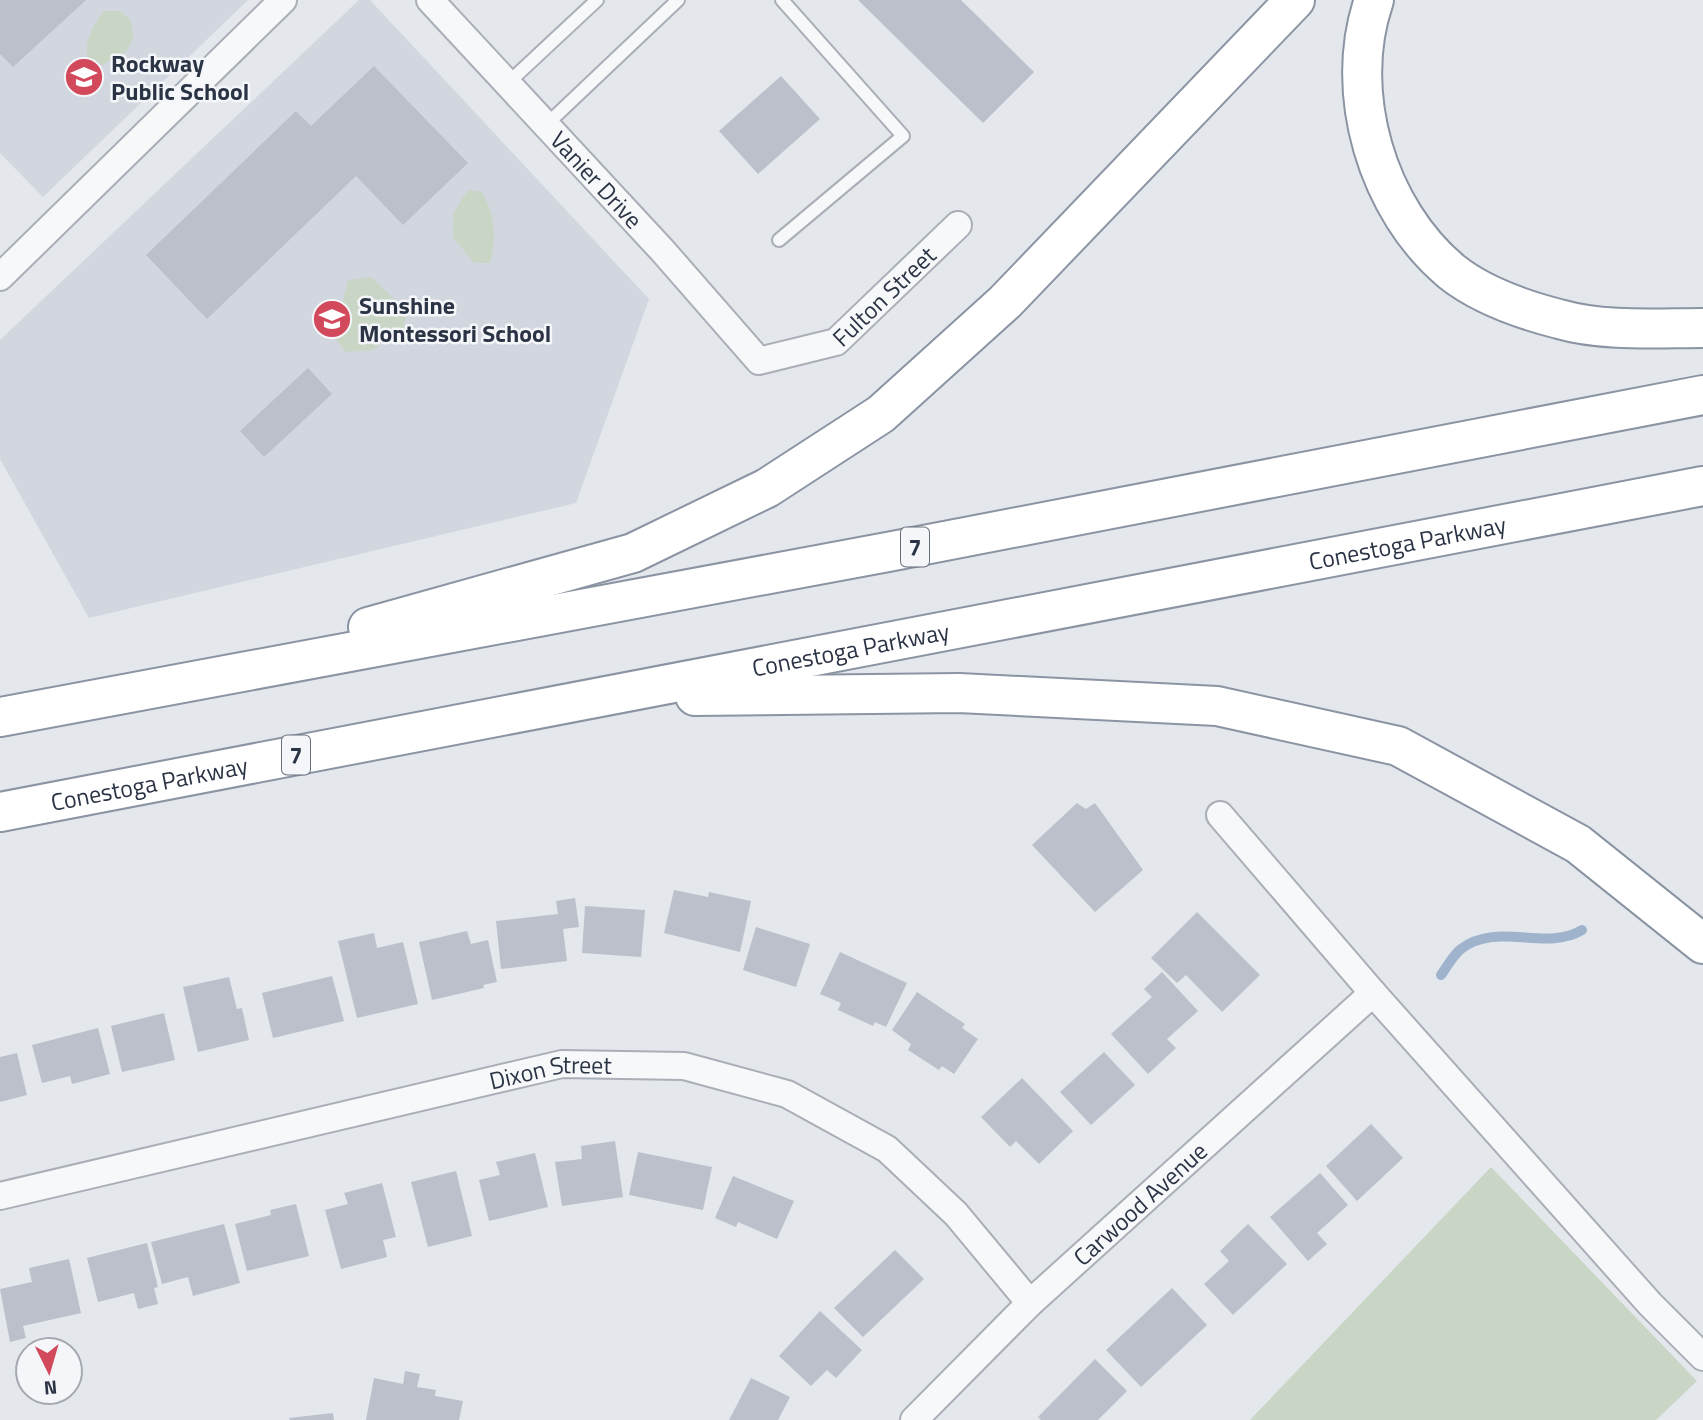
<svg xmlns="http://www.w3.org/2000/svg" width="1703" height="1420" viewBox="0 0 1703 1420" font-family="'Titillium Web',sans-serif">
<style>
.built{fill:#d2d6de}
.green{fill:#c9d6c5}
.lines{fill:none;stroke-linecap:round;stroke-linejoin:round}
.stream{stroke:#9fb4cc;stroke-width:10}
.building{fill:#bbc0ca}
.service-casing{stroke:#a9aeb7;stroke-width:16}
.minor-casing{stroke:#a9aeb7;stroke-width:30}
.motorway-casing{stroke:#8b94a3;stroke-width:42}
.service{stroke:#f7f8fa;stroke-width:12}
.minor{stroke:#f7f8fa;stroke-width:26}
.motorway{stroke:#fff;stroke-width:38}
.labels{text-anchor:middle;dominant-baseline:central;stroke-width:5;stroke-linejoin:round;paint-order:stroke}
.shield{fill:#f4f6f9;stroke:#676e7b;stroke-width:2}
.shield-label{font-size:23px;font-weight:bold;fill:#2b3445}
.poi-label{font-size:24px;font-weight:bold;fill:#2b3445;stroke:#f4f6f9;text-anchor:start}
.street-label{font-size:24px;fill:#2b3445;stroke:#f4f6f9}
</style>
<rect width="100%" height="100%" fill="#e4e7ec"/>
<g class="built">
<path d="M 0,0 L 248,0 L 43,197 L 0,153 Z"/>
<path d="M 359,0 L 370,0 L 649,299 L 576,503 L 89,618 L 0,459 L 0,340 Z"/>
</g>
<g class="green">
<path d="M 104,11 L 120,11 L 131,21 L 133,38 L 127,51 L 100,66 L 89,63 C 82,44 92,27 104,11 Z"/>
<path d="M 468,190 L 482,192 C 495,217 497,236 490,263 L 474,263 L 453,237 L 454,212 Z"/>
<path d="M 371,277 L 407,311 L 403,328 L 372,350 L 346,352 L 334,337 L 348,280 Z"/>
<path d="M 1491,1167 L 1697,1381 L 1656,1420 L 1250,1420 Z"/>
</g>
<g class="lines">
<path class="stream" d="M 1441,975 C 1447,967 1453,955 1461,949 C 1497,921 1546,952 1582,930"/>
</g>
<g class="building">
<path d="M 0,0 L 86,0 L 13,67 L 0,54 Z"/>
<path d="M 858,0 L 961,0 L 1034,72 L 983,123 Z"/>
<path d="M 374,66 L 468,163 L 403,225 L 356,176 L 207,319 L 146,255 L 296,111 L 311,126 Z"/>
<path d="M 781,76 L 820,119 L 758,174 L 719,131 Z"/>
<path d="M 308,368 L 332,394 L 264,457 L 240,431 Z"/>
<path d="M 1077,803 L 1086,809 L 1095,803 L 1143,870 L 1095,912 L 1032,845 Z"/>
<path d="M 674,890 L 708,897 L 709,892 L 751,901 L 740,952 L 664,933 Z"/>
<path d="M 575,898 L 579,927 L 563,929 L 567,961 L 501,969 L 496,921 L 558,914 L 556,901 Z"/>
<path d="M 585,906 L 645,910 L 641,957 L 582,953 Z"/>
<path d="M 1197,912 L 1260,975 L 1222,1012 L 1186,975 L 1177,983 L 1151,958 Z"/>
<path d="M 756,927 L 810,944 L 796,987 L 743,970 Z"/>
<path d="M 467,931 L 471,944 L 488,940 L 497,982 L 483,985 L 484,988 L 432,1000 L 419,942 Z"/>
<path d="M 374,933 L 377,948 L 403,942 L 418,1004 L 357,1018 L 338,941 Z"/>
<path d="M 840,952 L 907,983 L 886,1027 L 875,1022 L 873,1026 L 838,1010 L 841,1003 L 820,994 Z"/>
<path d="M 1162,972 L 1198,1011 L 1167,1039 L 1176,1048 L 1148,1074 L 1111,1034 L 1152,997 L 1144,989 Z"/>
<path d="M 332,976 L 344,1021 L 273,1038 L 262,993 Z"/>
<path d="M 229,977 L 237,1009 L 242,1008 L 249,1040 L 198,1052 L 183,987 Z"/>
<path d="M 917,992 L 965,1024 L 962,1028 L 978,1039 L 954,1074 L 942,1066 L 939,1070 L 908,1050 L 911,1044 L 892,1030 Z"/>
<path d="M 164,1013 L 175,1060 L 122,1072 L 111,1026 Z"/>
<path d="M 98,1028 L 110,1074 L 72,1084 L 70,1076 L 42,1083 L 32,1045 Z"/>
<path d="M 1104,1052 L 1135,1085 L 1091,1125 L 1060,1092 Z"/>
<path d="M 17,1053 L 27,1095 L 0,1102 L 0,1057 Z"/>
<path d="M 1022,1078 L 1073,1131 L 1039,1164 L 1016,1141 L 1010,1147 L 981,1117 Z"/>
<path d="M 1371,1124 L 1403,1158 L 1357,1201 L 1326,1166 Z"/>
<path d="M 615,1141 L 623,1197 L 562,1206 L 555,1162 L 582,1159 L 581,1146 Z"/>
<path d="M 638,1152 L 712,1167 L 703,1210 L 629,1195 Z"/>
<path d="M 535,1153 L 548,1207 L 489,1221 L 479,1180 L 500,1175 L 496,1162 Z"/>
<path d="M 456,1171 L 472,1236 L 428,1247 L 411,1182 Z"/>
<path d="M 1320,1173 L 1348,1205 L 1317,1233 L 1327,1244 L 1308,1261 L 1270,1217 Z"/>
<path d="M 733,1176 L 794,1201 L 777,1239 L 738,1222 L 736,1227 L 715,1218 Z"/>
<path d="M 382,1183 L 396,1237 L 383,1240 L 387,1257 L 341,1269 L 325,1210 L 348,1204 L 344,1193 Z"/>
<path d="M 296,1204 L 309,1256 L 247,1271 L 235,1224 L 271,1215 L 270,1210 Z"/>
<path d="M 224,1224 L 240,1283 L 193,1296 L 188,1277 L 162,1284 L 151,1242 Z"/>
<path d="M 1248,1224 L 1287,1264 L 1233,1315 L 1204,1284 L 1229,1261 L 1220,1251 Z"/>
<path d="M 147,1243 L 158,1287 L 154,1288 L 158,1304 L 138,1309 L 134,1293 L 98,1302 L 87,1258 Z"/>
<path d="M 895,1250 L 924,1279 L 863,1337 L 834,1308 Z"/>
<path d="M 69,1259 L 81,1313 L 23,1326 L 26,1338 L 10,1342 L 0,1289 L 32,1282 L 29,1268 Z"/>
<path d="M 1172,1288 L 1207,1325 L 1141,1387 L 1106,1350 Z"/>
<path d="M 820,1311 L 862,1350 L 836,1378 L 827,1370 L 811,1386 L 779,1356 Z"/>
<path d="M 1095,1359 L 1127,1391 L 1098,1420 L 1041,1420 L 1038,1417 Z"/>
<path d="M 405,1371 L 420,1374 L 417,1387 L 436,1390 L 435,1396 L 463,1401 L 459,1420 L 366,1420 L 374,1378 L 403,1384 Z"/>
<path d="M 751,1378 L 790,1397 L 778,1420 L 729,1420 Z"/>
<path d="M 333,1413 L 334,1420 L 290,1420 L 289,1418 Z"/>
</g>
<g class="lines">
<g class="service-casing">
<g id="service">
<path d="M 508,83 L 597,0"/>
<path d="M 546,125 L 678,0"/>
<path d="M 779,240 L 903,136 L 782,0"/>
</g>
</g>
<g class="minor-casing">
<g id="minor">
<path id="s1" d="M 430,0 L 662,250 L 759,361 L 836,342 L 958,225"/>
<path d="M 0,277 L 283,0"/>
<path d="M 1220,815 L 1373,993 L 1650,1304 L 1703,1357"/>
<path id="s2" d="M 0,1196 L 562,1064 L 684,1066 L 787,1094 L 887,1149 L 956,1214 L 1030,1303"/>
<path id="s3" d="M 914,1420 L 1030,1303 L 1373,993"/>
</g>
</g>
<g class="motorway-casing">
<g id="motorway">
<path d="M 1374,0 C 1342,92 1377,210 1452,272 C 1481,295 1524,310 1559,319 C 1604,332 1657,328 1703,328"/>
<path d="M 368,627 L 633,553 L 767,488 L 881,414 L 1005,302 L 1295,0"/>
<path d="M 695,696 L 959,693 L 1217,706 L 1398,746 L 1578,844 L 1703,944"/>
<path d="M 0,717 L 893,551 L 1703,395"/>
<path id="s4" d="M 0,812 L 1703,486"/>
</g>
</g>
<use href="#service" class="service"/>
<use href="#minor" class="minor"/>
<use href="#motorway" class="motorway"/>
</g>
<defs>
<g id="school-disc" transform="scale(2.0125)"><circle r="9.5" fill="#d1495b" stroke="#f4f6f9"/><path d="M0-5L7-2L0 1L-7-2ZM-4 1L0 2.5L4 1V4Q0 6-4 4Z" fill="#fff"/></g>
</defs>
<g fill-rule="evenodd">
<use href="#school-disc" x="84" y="77"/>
<use href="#school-disc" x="332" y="319"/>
</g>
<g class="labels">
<g class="shield">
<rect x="901" y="527.5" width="28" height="39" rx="5"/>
<rect x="282" y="735.5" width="28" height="39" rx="5"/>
</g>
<g class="shield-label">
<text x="915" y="547">7</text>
<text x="296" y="755">7</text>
</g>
<g class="poi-label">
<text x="111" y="63">Rockway<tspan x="111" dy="28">Public School</tspan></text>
<text x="359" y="305">Sunshine<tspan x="359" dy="28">Montessori School</tspan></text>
</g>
<g class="street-label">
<text stroke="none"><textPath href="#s1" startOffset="245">Vanier Drive</textPath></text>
<text stroke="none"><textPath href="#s1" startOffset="634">Fulton Street</textPath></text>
<text stroke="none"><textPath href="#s4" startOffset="1433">Conestoga Parkway</textPath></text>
<text stroke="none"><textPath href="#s4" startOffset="866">Conestoga Parkway</textPath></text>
<text stroke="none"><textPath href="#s4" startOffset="152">Conestoga Parkway</textPath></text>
<text stroke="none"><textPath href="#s2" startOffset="565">Dixon Street</textPath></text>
<text stroke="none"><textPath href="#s3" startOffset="313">Carwood Avenue</textPath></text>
</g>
</g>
<g transform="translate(49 1371) rotate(175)"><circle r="33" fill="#f4f6f9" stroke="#a4a8b1" stroke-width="2"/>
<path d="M0-5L12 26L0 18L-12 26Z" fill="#d1495b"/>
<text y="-10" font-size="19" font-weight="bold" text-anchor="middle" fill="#2b3445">N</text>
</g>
</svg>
